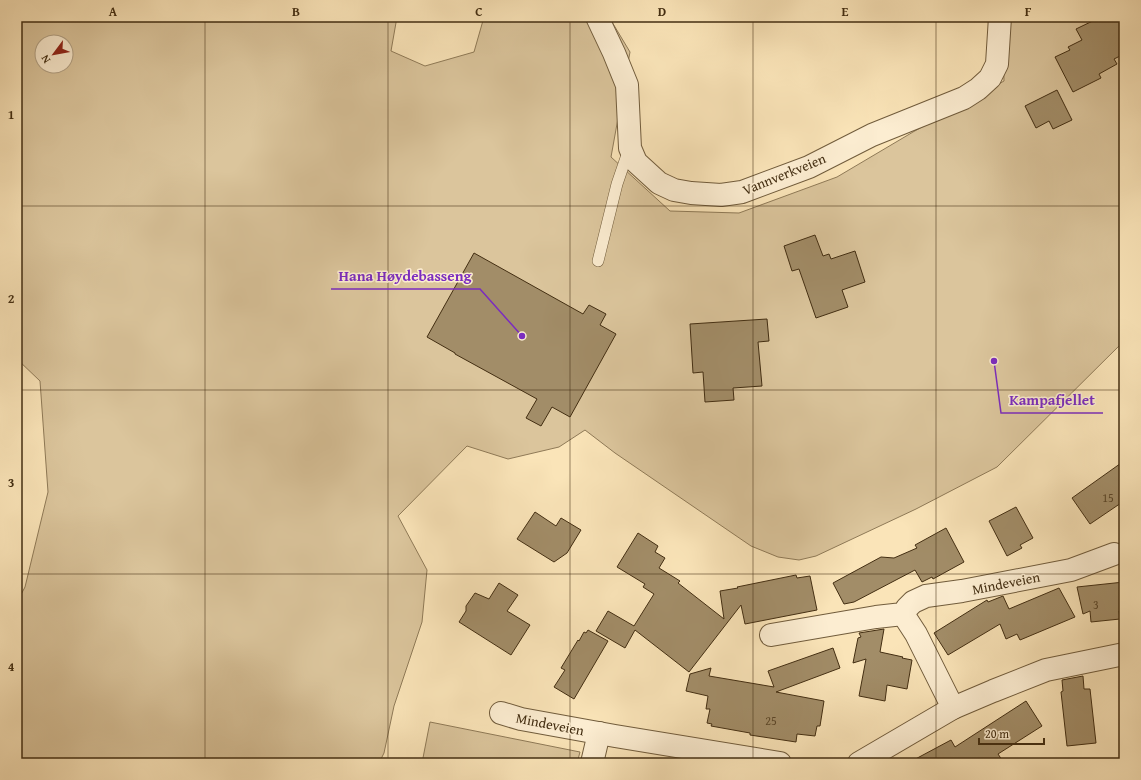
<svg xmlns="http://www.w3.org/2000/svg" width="1141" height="780" viewBox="0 0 1141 780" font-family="'Gentium Book Plus',serif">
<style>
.green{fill:#dbc59c;stroke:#8f7a57;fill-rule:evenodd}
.building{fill:#a28d68;stroke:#432e12}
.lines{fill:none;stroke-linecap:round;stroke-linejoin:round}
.service-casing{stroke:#715c3c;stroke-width:12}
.minor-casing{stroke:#715c3c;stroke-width:24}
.service{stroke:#fcedd1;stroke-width:11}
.minor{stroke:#fcedd1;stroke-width:22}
.grid{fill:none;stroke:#432e12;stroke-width:1;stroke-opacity:0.55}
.labels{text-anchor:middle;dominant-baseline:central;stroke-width:3;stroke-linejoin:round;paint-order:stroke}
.number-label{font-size:12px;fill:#5b4628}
.street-label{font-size:14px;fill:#432e12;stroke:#fcedd1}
.leader{fill:none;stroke:#7b2cbf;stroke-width:1.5}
.callout-dot{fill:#7b2cbf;stroke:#fcedd1;stroke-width:1.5}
.callout-label{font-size:15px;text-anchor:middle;font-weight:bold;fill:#7b2cbf;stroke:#fcedd1;stroke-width:3;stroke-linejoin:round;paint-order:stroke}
.neatline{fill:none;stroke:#432e12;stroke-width:1.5}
.grid-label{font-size:13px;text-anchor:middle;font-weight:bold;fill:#432e12}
</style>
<rect width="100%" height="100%" fill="#fae4b8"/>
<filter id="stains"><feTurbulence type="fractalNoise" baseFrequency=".005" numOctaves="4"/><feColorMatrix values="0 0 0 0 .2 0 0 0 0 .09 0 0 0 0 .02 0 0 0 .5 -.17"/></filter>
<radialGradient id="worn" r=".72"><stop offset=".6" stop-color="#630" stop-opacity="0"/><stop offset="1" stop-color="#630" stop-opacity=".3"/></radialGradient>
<g class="green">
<path d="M 17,17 L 397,17 L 391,51 L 425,66 L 474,52 L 484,17 L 609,17 L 630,52 L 611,157 L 670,211 L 739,213 L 837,177 L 913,132 L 1004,81 L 1002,17 L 1124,17 L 1124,341 L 997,467 L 916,509 L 816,556 L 799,560 L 778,557 L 751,546 L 615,453 L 585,430 L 559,447 L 508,459 L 467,446 L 398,516 L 427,570 L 422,622 L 394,706 L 384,753 L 379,763 L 17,763 L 17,602 L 25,587 L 48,492 L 40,381 L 17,359 ZM 42,42 L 66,42 L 66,66 L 42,66 Z"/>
<path d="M 430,722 L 580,752 L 577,763 L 422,763 Z"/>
</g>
<g class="building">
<path d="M 1101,17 L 1121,17 L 1124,23 L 1124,54 L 1114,59 L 1117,64 L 1099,74 L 1101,78 L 1073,92 L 1055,57 L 1070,50 L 1068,47 L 1082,40 L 1076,29 Z"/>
<path d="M 1057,90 L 1072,120 L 1053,129 L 1049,121 L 1036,128 L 1025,106 Z"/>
<path d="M 815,235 L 823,256 L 829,254 L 831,259 L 855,251 L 865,282 L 842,290 L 848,307 L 816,318 L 799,269 L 792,271 L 784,246 Z"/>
<path d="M 474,253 L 583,314 L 589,305 L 606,314 L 600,325 L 616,334 L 570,417 L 552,407 L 541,426 L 526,418 L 537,399 L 455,354 L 455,353 L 427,337 Z"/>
<path d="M 767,319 L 769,341 L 758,342 L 762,386 L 733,388 L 734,400 L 705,402 L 703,372 L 693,373 L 690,324 Z"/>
<path d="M 1124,461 L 1124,501 L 1090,524 L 1072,498 Z"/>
<path d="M 1016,507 L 1033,538 L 1020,545 L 1022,548 L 1007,556 L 989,521 Z"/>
<path d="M 535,512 L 556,526 L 561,518 L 581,530 L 567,553 L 554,562 L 517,539 Z"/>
<path d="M 946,528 L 964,562 L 933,579 L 932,577 L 922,582 L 915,570 L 854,602 L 844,604 L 833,583 L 881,557 L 894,558 L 917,548 L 915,545 Z"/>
<path d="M 638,533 L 658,546 L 655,552 L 665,558 L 659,568 L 680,581 L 678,583 L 724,619 L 720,591 L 738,588 L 737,587 L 796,575 L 797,578 L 810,576 L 817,610 L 745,624 L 741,605 L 689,672 L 635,630 L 625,648 L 596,631 L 608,611 L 634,626 L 654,594 L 643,587 L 645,584 L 617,567 Z"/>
<path d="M 1124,582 L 1124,610 L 1119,611 L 1120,619 L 1091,622 L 1090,611 L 1083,614 L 1077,587 Z"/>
<path d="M 499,583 L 518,595 L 507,611 L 530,625 L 511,655 L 459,622 L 466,611 L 466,606 L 475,593 L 489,599 Z"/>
<path d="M 1059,588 L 1075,617 L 1020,640 L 1017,634 L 1006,639 L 1000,624 L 948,655 L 934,633 L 987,600 L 988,602 L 1003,596 L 1009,609 Z"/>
<path d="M 884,629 L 880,652 L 903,657 L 902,658 L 912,660 L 907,689 L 887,685 L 885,701 L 859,696 L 866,659 L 853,663 L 858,638 L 861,637 L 859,633 Z"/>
<path d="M 588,630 L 608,641 L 574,699 L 554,687 L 565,670 L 561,668 L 578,640 L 579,641 L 584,632 L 586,633 Z"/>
<path d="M 833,648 L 840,668 L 776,692 L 824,701 L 820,726 L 817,726 L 815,736 L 797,734 L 796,742 L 750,735 L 750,733 L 711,726 L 712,724 L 707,723 L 710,709 L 706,709 L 708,696 L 686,691 L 690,674 L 711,668 L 709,676 L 774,687 L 768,671 Z"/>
<path d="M 1083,676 L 1084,689 L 1090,689 L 1096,743 L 1067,746 L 1061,692 L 1063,691 L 1062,680 Z"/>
<path d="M 1026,701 L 1042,726 L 998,754 L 1004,763 L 908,763 L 951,740 L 955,747 Z"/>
</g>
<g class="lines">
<g class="service-casing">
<path id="service" d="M 598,261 L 617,184 L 629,149"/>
</g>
<g class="minor-casing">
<g id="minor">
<path d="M 597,17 L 614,53 L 627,85 L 630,148 L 636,162 L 659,183 L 674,190 L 691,193 L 721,195 L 742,192 L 809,167 L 872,135 L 964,98 L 978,89 L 990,78 L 997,64 L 1000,17"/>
<path d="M 903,614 L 916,634 L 953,708"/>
<path d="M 771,635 L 876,617 L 903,614 L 907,608 L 913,602 L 926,596 L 962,591 L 1071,570 L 1114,554"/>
<path d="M 501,713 L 521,719 L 615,736 L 780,763"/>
<path d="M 592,763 L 599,733"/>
<path d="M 859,763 L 953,708 L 993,691 L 1046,670 L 1124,654"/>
</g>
</g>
<use href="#service" class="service"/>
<use href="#minor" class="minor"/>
</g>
<path class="grid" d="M 205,17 L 205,763M 388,17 L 388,763M 570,17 L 570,763M 753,17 L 753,763M 936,17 L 936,763M 17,206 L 1124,206M 17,390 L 1124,390M 17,574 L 1124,574"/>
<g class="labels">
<g class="number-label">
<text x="1108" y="497">15</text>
<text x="1096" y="604">3</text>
<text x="771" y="720">25</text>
</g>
<g class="street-label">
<text transform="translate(784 174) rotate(-22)">Vannverkveien</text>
<text transform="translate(1006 583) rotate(-11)">Mindeveien</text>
<text transform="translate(550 724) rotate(11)">Mindeveien</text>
</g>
</g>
<path class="leader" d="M522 336L480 289H331M994 361L1001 413H1103"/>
<g class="callout-dot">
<circle cx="522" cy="336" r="4"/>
<circle cx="994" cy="361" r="4"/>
</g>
<g class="callout-label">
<text x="405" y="281">Hana Høydebasseng</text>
<text x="1052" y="405">Kampafjellet</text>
</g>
<rect width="1141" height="780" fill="none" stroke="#fae4b8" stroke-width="44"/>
<g transform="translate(54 54) rotate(238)"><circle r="19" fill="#fcedd1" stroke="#b2a185"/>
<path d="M0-3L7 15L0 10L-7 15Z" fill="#8f2418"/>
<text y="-6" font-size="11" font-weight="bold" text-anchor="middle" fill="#432e12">N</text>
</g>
<path d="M979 738v6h65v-6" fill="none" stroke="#432e12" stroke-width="2"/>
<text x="985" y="738" font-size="12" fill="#432e12" stroke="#fcedd1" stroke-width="3" paint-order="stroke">20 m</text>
<rect x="22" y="22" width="1097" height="736" class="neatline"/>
<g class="grid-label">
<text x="113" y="16">A</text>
<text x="296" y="16">B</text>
<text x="479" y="16">C</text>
<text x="662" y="16">D</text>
<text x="845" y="16">E</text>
<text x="1028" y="16">F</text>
<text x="11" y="119">1</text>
<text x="11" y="303">2</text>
<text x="11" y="487">3</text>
<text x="11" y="671">4</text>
</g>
<rect width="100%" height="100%" filter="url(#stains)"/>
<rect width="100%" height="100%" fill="url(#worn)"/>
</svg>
